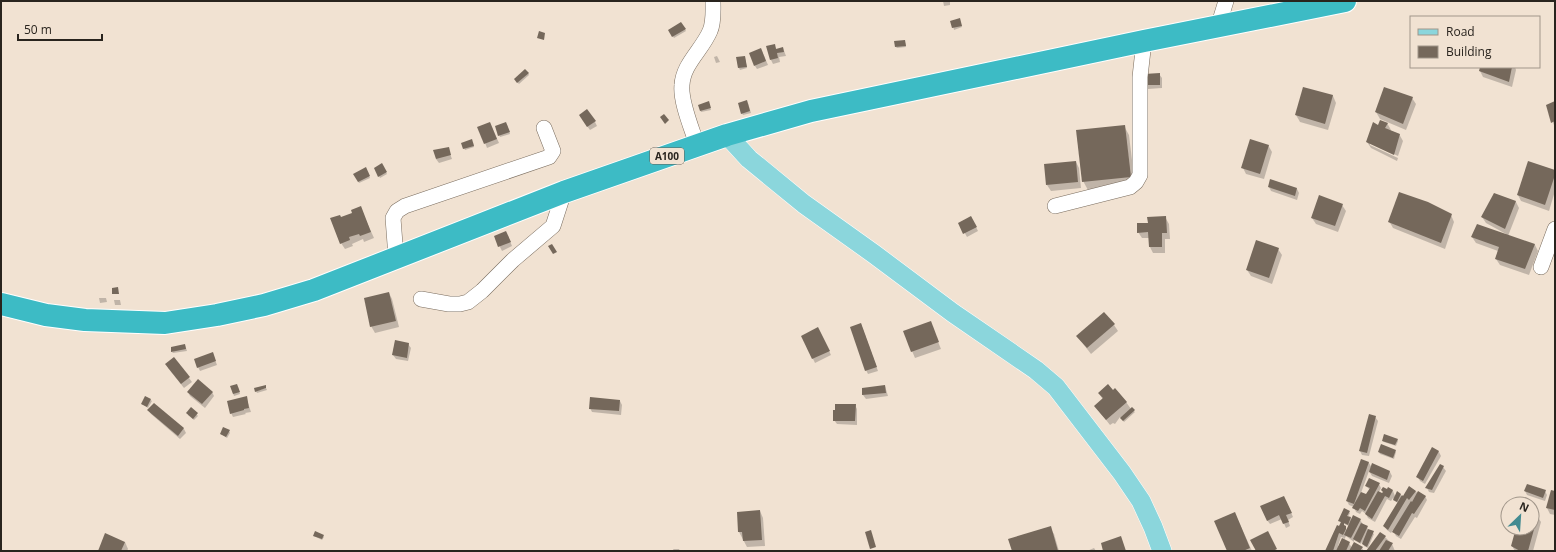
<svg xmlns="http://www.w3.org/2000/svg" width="1556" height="552" viewBox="0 0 1556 552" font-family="'Open Sans',sans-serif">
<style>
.shadow{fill:#0003;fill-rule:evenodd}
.building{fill:#75685b}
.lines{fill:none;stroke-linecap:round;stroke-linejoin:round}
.minor-casing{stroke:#796c5e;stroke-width:16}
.major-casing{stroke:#fff;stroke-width:20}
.highway-casing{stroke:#fff;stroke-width:24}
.minor{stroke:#fff;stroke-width:15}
.major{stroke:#8bd6dc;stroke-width:19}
.highway{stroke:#3dbbc5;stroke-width:22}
.labels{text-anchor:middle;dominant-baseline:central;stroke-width:4;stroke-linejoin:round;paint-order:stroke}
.shield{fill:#f1e2d2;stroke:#655d54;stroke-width:1}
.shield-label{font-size:10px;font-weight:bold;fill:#29241e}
</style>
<rect width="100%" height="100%" fill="#f1e2d2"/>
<g class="shadow">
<path d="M 943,1 L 950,1 L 950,5 L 944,6 Z"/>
<path d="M 960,21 L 962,27 L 954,30 L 952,22 Z"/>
<path d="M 681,23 L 686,31 L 674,38 L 669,30 Z"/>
<path d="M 905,42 L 906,47 L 897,48 L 896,47 Z"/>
<path d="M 774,45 L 777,50 L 783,48 L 786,56 L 779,57 L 780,62 L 773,64 L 771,60 Z"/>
<path d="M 761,49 L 768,65 L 757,69 L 755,66 Z"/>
<path d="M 717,56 L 720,62 L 716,63 L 714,57 Z"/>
<path d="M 745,58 L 747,68 L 740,70 L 739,68 Z"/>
<path d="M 1481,67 L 1515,67 L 1516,70 L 1512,87 L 1483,77 L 1480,71 Z"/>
<path d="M 528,73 L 529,75 L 519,84 L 516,81 Z"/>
<path d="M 1159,74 L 1162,78 L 1162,88 L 1148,89 L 1145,85 Z"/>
<path d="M 1304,88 L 1333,96 L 1336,103 L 1328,130 L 1300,122 L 1296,115 Z"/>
<path d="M 1412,98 L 1416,104 L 1406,130 L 1380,119 L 1376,112 Z"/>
<path d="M 1555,102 L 1555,128 L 1547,106 Z"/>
<path d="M 748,103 L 751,113 L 743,115 L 742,113 Z"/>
<path d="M 709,104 L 711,110 L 701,112 L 699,105 Z"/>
<path d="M 582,119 L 595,122 L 597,126 L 590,130 Z"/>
<path d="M 490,123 L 499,143 L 487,148 L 479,127 Z"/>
<path d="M 1387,123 L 1391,130 L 1390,131 L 1399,134 L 1403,141 L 1398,156 L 1370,143 L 1370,145 L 1398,158 L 1397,161 L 1371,148 L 1367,142 L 1378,127 Z"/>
<path d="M 507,125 L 510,134 L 500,137 L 496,127 Z"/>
<path d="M 1124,126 L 1129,135 L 1135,185 L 1088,190 L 1083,181 Z"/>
<path d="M 473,142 L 474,147 L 465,150 L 464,148 Z"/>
<path d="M 1268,145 L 1272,152 L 1264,179 L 1246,174 L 1243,168 Z"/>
<path d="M 448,148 L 452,159 L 439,163 L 436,159 Z"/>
<path d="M 1076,162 L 1079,168 L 1081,188 L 1051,191 L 1047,185 Z"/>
<path d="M 382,165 L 387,174 L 380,178 L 375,168 Z"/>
<path d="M 366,169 L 370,178 L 359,183 L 355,174 Z"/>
<path d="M 1555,171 L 1555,191 L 1549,211 L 1521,201 L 1518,195 Z"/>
<path d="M 1271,180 L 1297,189 L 1299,193 L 1297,200 L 1271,191 L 1269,187 Z"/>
<path d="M 1495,194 L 1516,202 L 1519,208 L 1508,236 L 1535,245 L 1538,251 L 1529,275 L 1500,265 L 1496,259 L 1498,251 L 1476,243 L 1472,237 L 1506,235 L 1506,234 L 1486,223 L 1482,217 Z"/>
<path d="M 1342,205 L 1346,211 L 1338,232 L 1316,224 L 1312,218 Z"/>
<path d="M 360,207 L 374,238 L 364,242 L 363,239 L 352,244 L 353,246 L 345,249 L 341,243 L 341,219 L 354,214 Z"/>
<path d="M 1451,215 L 1454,222 L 1445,249 L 1393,228 L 1389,221 Z"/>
<path d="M 971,217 L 978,231 L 967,237 L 959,223 Z"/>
<path d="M 1165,217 L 1169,224 L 1170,239 L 1165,239 L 1165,253 L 1153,253 L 1150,247 L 1149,238 L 1142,238 L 1138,232 L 1149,224 Z"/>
<path d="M 508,236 L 512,246 L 502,251 L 495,237 Z"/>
<path d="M 1278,249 L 1282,255 L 1272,284 L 1251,276 L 1247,270 Z"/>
<path d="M 389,293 L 392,299 L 399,327 L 375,333 L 371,326 Z"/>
<path d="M 99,298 L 106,298 L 107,302 L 100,303 Z"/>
<path d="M 114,300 L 120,300 L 121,305 L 115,305 Z"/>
<path d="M 930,322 L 941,349 L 915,358 L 904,332 Z"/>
<path d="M 861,324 L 878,371 L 868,374 L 866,370 Z"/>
<path d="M 1114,325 L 1118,331 L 1091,354 L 1077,336 Z"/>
<path d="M 820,332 L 831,355 L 815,363 L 802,336 Z"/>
<path d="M 408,344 L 411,348 L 408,361 L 396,359 L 393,355 Z"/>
<path d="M 185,345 L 187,351 L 173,353 L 172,352 Z"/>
<path d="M 214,357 L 217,365 L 200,371 L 198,367 Z"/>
<path d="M 174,358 L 192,382 L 184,388 L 168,368 Z"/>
<path d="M 885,386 L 888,396 L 866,399 L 863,395 L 863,389 Z"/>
<path d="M 231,387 L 238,387 L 240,394 L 234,396 Z"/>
<path d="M 266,388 L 267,390 L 257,393 L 256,391 Z"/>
<path d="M 188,392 L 212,392 L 214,396 L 205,408 L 190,396 Z"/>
<path d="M 1099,393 L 1126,402 L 1131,409 L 1135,412 L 1124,422 L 1120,417 L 1115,424 L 1113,423 L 1110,425 L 1095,406 L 1103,400 Z"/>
<path d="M 146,397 L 152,401 L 148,408 L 142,404 Z"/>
<path d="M 246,397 L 251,412 L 245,413 L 246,414 L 233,417 L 231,413 Z"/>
<path d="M 620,401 L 622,405 L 621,415 L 592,412 L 590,408 Z"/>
<path d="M 154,404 L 184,429 L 186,433 L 180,439 L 151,414 L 148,410 Z"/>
<path d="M 855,405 L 857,409 L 857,425 L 837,424 L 834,420 Z"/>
<path d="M 192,409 L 198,416 L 194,420 L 188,415 Z"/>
<path d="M 1375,417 L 1378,421 L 1369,456 L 1362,455 L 1360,451 Z"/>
<path d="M 229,431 L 230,433 L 227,438 L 221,434 Z"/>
<path d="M 1397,439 L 1398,441 L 1396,446 L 1384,442 L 1383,441 Z"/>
<path d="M 1433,448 L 1439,452 L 1441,456 L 1425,484 L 1420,481 L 1418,477 Z"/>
<path d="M 1395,451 L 1396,452 L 1394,459 L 1380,454 L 1379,452 Z"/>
<path d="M 1362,460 L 1369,463 L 1372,468 L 1390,472 L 1392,476 L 1389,483 L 1372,476 L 1369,471 L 1361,493 L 1366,496 L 1370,490 L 1366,486 L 1379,484 L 1381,488 L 1379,492 L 1383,495 L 1384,493 L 1382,490 L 1387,490 L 1388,489 L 1393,491 L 1395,496 L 1400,494 L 1403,498 L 1416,491 L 1418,495 L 1425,496 L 1427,500 L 1417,518 L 1415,517 L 1401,539 L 1396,536 L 1393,530 L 1391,533 L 1387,530 L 1384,526 L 1398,503 L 1395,501 L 1393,498 L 1391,501 L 1387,499 L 1375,522 L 1368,518 L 1366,514 L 1362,511 L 1360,514 L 1356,512 L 1354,507 L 1349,505 L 1347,501 Z"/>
<path d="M 1443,467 L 1446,471 L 1434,493 L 1429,492 L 1427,488 Z"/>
<path d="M 1525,491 L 1545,491 L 1547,495 L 1545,501 L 1527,495 Z"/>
<path d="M 1555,492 L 1555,515 L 1550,514 L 1547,508 Z"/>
<path d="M 1286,501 L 1293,517 L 1288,520 L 1290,526 L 1286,528 L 1282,519 L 1270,524 L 1267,520 Z"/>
<path d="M 760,511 L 763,518 L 765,546 L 747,547 L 739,532 Z"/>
<path d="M 1349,512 L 1350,513 L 1348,517 L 1351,518 L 1352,520 L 1360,520 L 1363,524 L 1367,527 L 1368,530 L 1374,534 L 1368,548 L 1364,546 L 1362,542 L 1361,544 L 1354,540 L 1354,542 L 1346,536 L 1344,540 L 1349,543 L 1352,548 L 1362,548 L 1364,551 L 1326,551 L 1341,523 L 1340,521 ZM 1342,523 L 1349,526 L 1347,530 L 1345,527 ZM 1341,537 L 1344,538 L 1339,546 L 1338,546 Z"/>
<path d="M 1532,514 L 1537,516 L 1541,522 L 1533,551 L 1515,551 L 1512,546 L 1517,528 L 1532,528 Z"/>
<path d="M 1238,520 L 1252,551 L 1228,551 Z"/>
<path d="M 1050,528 L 1054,534 L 1059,551 L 1013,551 Z"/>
<path d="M 314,536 L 323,536 L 324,537 L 322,540 Z"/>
<path d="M 1385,537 L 1392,544 L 1395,551 L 1367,551 Z"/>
<path d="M 125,542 L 128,549 L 127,551 L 99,551 Z"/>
<path d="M 1094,548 L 1096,551 L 1087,551 Z"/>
<path d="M 673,549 L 679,549 L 680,551 L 674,551 Z"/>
</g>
<g class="building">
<path d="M 960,18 L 962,26 L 952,28 L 950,21 Z"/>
<path d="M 681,22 L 686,29 L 672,37 L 668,30 Z"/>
<path d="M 539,31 L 545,33 L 544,40 L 537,38 Z"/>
<path d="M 905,40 L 906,46 L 895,47 L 894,41 Z"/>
<path d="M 775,44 L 776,49 L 783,47 L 784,52 L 777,53 L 778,58 L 770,60 L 766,46 Z"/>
<path d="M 761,48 L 766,61 L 754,66 L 749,53 Z"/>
<path d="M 745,56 L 747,67 L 738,68 L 736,57 Z"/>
<path d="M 1480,67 L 1512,67 L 1509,82 L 1479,71 Z"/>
<path d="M 525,69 L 529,73 L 517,83 L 514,79 Z"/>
<path d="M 1160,73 L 1160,85 L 1144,85 L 1144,74 Z"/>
<path d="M 1303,87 L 1333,95 L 1325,124 L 1295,115 Z"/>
<path d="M 1384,87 L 1413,97 L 1403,124 L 1375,112 Z"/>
<path d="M 747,100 L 750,111 L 741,114 L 738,103 Z"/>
<path d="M 709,101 L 711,108 L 700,111 L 698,105 Z"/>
<path d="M 1555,101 L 1555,121 L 1551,123 L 1546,105 Z"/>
<path d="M 587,109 L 596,121 L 587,127 L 579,115 Z"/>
<path d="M 664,114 L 669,120 L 665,124 L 660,117 Z"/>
<path d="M 1380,120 L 1388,123 L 1385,128 L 1400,134 L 1394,155 L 1366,142 L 1373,122 L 1378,125 Z"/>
<path d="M 490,122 L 497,139 L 484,144 L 477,127 Z"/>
<path d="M 506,122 L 510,132 L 498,136 L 495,126 Z"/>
<path d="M 1125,125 L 1131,177 L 1082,182 L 1076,130 Z"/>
<path d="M 472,139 L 474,146 L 463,149 L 461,143 Z"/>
<path d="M 1250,139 L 1269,145 L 1260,174 L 1241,168 Z"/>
<path d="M 449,147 L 451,155 L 436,159 L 433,150 Z"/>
<path d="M 1076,161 L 1078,182 L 1046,185 L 1044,164 Z"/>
<path d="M 1528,161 L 1555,170 L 1555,175 L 1545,205 L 1517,195 Z"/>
<path d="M 382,163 L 387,172 L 378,177 L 374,168 Z"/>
<path d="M 366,167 L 370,176 L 358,182 L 353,174 Z"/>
<path d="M 1270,179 L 1297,188 L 1295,196 L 1268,187 Z"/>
<path d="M 1399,192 L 1428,202 L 1452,214 L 1441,243 L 1388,222 Z"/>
<path d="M 1494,193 L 1516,201 L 1505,229 L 1481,217 Z"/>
<path d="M 1319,195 L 1343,204 L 1335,226 L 1311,218 Z"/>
<path d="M 361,206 L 371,232 L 360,236 L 359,234 L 349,237 L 350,240 L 340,244 L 330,218 L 340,215 L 341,217 L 352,213 L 351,210 Z"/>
<path d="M 971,216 L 977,227 L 963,234 L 958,223 Z"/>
<path d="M 1166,216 L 1167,233 L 1162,233 L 1162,247 L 1149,247 L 1148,232 L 1137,233 L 1137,223 L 1148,223 L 1147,217 Z"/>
<path d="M 1477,224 L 1535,244 L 1525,269 L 1495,259 L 1499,247 L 1471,237 Z"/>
<path d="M 506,231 L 511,242 L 498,247 L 494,236 Z"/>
<path d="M 1256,240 L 1279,248 L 1269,278 L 1246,270 Z"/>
<path d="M 552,244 L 557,252 L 553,254 L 548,246 Z"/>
<path d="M 118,287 L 119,294 L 112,294 L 112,288 Z"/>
<path d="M 389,292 L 396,321 L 370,327 L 364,298 Z"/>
<path d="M 1104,312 L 1115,324 L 1087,348 L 1076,336 Z"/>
<path d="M 931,321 L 939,342 L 911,352 L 903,331 Z"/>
<path d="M 861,323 L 877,367 L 865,371 L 850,327 Z"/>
<path d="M 818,327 L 830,351 L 812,359 L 801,336 Z"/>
<path d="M 395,340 L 409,343 L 407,358 L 392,355 Z"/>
<path d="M 185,344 L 186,349 L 171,352 L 171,347 Z"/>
<path d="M 213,352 L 216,361 L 197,368 L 194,359 Z"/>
<path d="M 174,357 L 190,377 L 181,384 L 165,364 Z"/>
<path d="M 198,379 L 213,392 L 202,404 L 187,392 Z"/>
<path d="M 237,384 L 240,392 L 233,394 L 230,386 Z"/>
<path d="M 1108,384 L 1113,390 L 1115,388 L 1127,402 L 1106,420 L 1094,406 L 1103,398 L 1098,393 Z"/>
<path d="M 266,385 L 266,388 L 255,392 L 254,388 Z"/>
<path d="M 885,385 L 886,393 L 862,395 L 862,388 Z"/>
<path d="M 145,396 L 151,399 L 147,407 L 141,404 Z"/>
<path d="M 247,396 L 249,408 L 244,409 L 244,410 L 230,414 L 227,401 Z"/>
<path d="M 590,397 L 620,400 L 619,411 L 589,409 Z"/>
<path d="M 154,403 L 184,428 L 178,436 L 147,410 Z"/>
<path d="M 835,404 L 856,404 L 855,421 L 833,421 L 833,410 L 835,410 Z"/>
<path d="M 191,407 L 198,413 L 193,419 L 186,413 Z"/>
<path d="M 1132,407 L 1135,410 L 1123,421 L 1120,418 Z"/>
<path d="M 1369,414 L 1376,416 L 1367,453 L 1359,451 Z"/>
<path d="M 223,427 L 230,430 L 226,437 L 220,434 Z"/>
<path d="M 1384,434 L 1398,439 L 1395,445 L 1382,441 Z"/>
<path d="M 1381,444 L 1396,450 L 1393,458 L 1378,452 Z"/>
<path d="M 1432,447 L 1439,451 L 1423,481 L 1416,477 Z"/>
<path d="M 1361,459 L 1369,462 L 1354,504 L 1346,501 Z"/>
<path d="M 1372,463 L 1390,471 L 1387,480 L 1369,472 Z"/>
<path d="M 1440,464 L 1444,466 L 1432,490 L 1425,488 Z"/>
<path d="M 1369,478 L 1380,483 L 1365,511 L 1360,508 L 1358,511 L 1352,508 L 1361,492 L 1366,494 L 1370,488 L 1365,486 Z"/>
<path d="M 1527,484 L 1546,490 L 1543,498 L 1524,491 Z"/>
<path d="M 1409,486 L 1416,491 L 1409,500 L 1407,498 L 1388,530 L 1383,526 L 1402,495 L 1403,496 Z"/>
<path d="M 1383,487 L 1387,489 L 1388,487 L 1393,490 L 1389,498 L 1385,496 L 1372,519 L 1365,514 L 1378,491 L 1382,493 L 1383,492 L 1381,490 Z"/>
<path d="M 1551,490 L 1555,491 L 1555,510 L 1546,508 Z"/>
<path d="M 1397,491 L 1401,494 L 1397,502 L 1393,500 Z"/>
<path d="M 1418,491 L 1426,496 L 1414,514 L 1412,513 L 1399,536 L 1392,532 L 1411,501 L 1412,502 Z"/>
<path d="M 1284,496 L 1292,513 L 1286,515 L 1289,522 L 1283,524 L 1279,515 L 1267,521 L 1260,506 Z"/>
<path d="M 1344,508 L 1350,511 L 1347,516 L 1351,517 L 1348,525 L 1344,523 L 1344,525 L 1346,526 L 1346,529 L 1343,535 L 1339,533 L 1333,551 L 1325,551 L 1337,525 L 1339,526 L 1341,522 L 1338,521 Z"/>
<path d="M 760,510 L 762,540 L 743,541 L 742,532 L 738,532 L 737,512 Z"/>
<path d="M 1235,512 L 1250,548 L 1243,551 L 1227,551 L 1214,521 Z"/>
<path d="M 1532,513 L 1538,515 L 1528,551 L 1520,551 L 1511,546 L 1516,528 L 1532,528 Z"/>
<path d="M 1353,515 L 1361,519 L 1351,538 L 1344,535 Z"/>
<path d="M 1361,523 L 1368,526 L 1360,543 L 1353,539 Z"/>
<path d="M 1051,526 L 1058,551 L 1012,551 L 1008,539 Z"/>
<path d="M 1368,529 L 1374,531 L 1367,547 L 1362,544 Z"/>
<path d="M 871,530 L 876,547 L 870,549 L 865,532 Z"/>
<path d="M 315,531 L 324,535 L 322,539 L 313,536 Z"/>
<path d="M 1268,531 L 1277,549 L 1273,551 L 1256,551 L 1250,540 Z"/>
<path d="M 1380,532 L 1386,536 L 1375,551 L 1366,551 Z"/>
<path d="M 105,533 L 125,542 L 121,551 L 98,551 Z"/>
<path d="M 1121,536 L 1126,551 L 1103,551 L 1101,543 Z"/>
<path d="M 1342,538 L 1350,542 L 1346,551 L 1336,551 Z"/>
<path d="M 1386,540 L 1393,543 L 1388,551 L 1379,551 Z"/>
<path d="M 1354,542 L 1363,547 L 1360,551 L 1349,551 Z"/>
</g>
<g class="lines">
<g class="minor-casing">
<g id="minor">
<path d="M 1218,27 L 1226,1"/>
<path d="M 697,145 C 692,129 680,101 682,85 C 683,64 702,50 710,31 C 714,22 713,11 713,1"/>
<path d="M 1055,206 L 1130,187 L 1136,182 L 1140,175 L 1140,77 L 1144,41"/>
<path d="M 396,257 L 393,218 L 397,211 L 405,206 L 549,157 L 553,151 L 544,128"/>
<path d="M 1541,267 L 1555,229"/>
<path d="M 421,299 L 449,304 L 460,304 L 468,302 L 482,291 L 513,260 L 553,226 L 564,192"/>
</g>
</g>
<g class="major-casing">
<path id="major" d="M 727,135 L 749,159 L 804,204 L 874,254 L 953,313 L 1036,370 L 1056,387 L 1122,473 L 1141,501 L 1153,527 L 1162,551"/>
</g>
<g class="highway-casing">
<path id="highway" d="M 1,304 L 46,315 L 85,320 L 165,323 L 217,315 L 264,305 L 314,290 L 564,192 L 727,135 L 811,111 L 1144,41 L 1345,1"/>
</g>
<use href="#minor" class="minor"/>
<use href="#major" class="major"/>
<use href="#highway" class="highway"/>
</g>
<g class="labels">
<rect class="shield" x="650" y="148" width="34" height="16" rx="3"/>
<g class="shield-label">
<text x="667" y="156">A100</text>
</g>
</g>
<rect width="1556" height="552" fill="none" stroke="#29241e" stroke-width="4"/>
<rect x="1410" y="16" width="130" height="52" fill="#f1e2d2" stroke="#a1968a"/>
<rect x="1418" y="29" width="20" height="6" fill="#8bd6dc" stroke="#a1968a"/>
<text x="1446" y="36" font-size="12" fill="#29241e">Road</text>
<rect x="1418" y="46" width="20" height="12" fill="#75685b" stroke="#a1968a"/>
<text x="1446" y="56" font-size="12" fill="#29241e">Building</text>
<g transform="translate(1520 516) rotate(25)"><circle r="19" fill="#f1e2d2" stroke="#a1968a"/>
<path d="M0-3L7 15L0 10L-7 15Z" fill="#438b91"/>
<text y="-6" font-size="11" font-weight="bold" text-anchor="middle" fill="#29241e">N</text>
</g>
<path d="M18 34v6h84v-6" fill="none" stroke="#29241e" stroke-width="2"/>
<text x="24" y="34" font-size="12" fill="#29241e" stroke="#f1e2d2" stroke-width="3" paint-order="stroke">50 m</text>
</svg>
